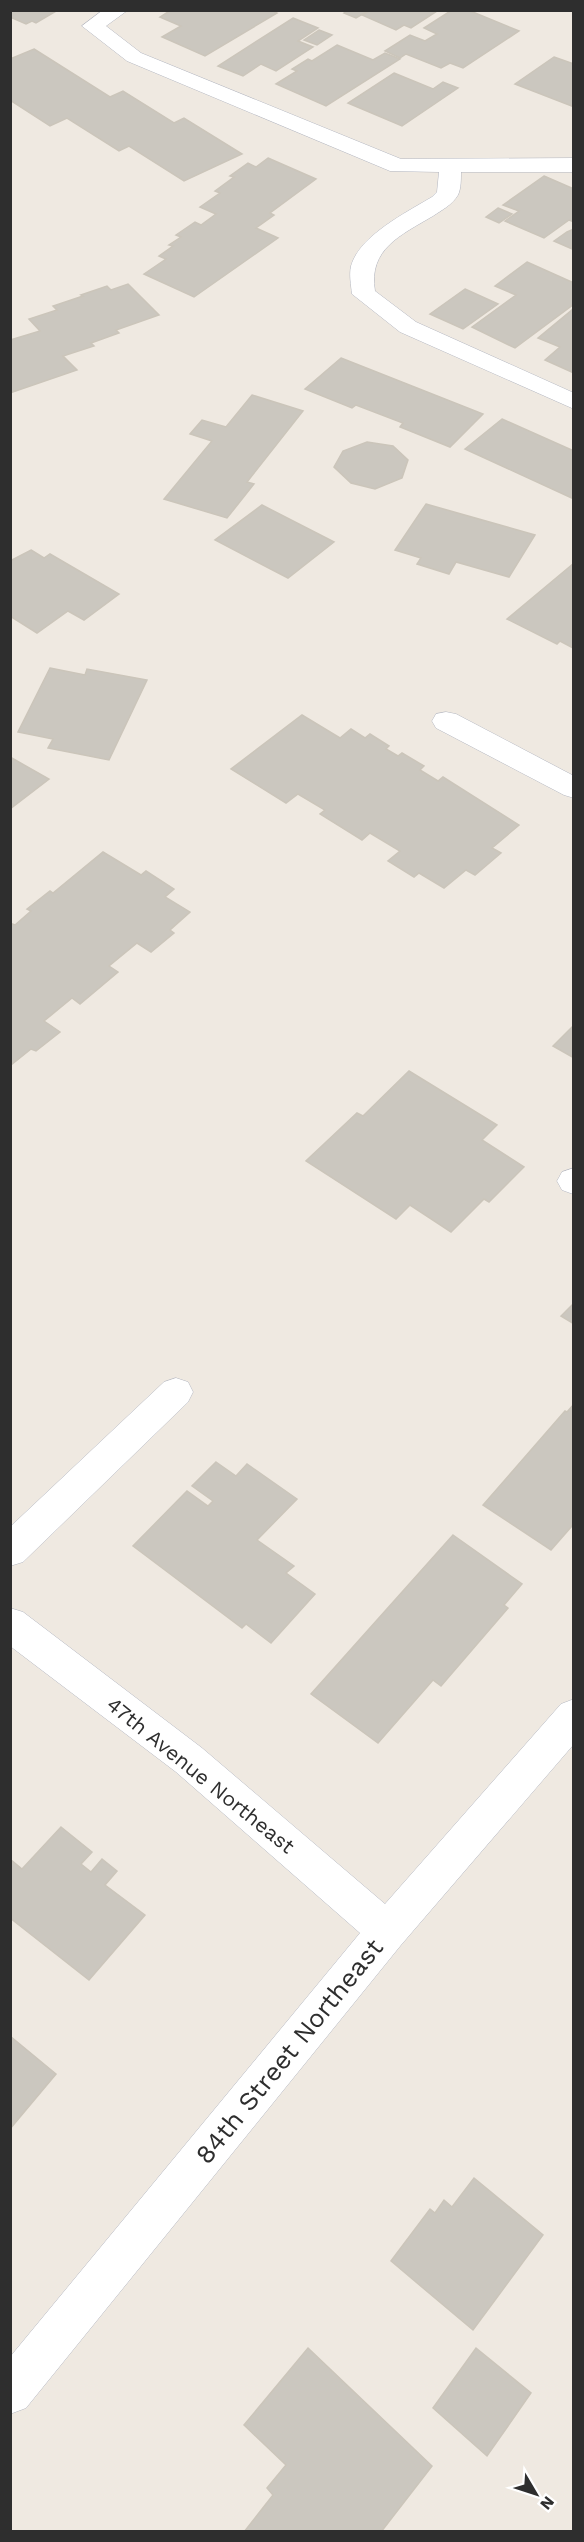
<svg xmlns="http://www.w3.org/2000/svg" width="584" height="2542" viewBox="0 0 584 2542" font-family="'Work Sans',sans-serif">
<style>
.building{fill:#cbc7bf;stroke:#cbc5ba;stroke-width:1.5}
.lines{fill:none;stroke-linecap:round;stroke-linejoin:round}
.minor-casing{stroke:#b4b7c1;stroke-width:1}
.minor{fill:#fff;fill-rule:evenodd}
.labels{text-anchor:middle;dominant-baseline:central;stroke-width:4.5;stroke-linejoin:round;paint-order:stroke}
.street-label{font-size:21px;fill:#2e2e2e;stroke:#fff}
.near-street-label{font-size:26px;fill:#2e2e2e;stroke:#fff}
</style>
<rect width="100%" height="100%" fill="#efe9e1"/>
<g class="building">
<path d="M 10,10 L 58,10 L 36,23 L 32,21 L 26,24 L 10,17 Z"/>
<path d="M 171,10 L 271,10 L 277,13 L 205,56 L 162,37 L 181,26 L 160,17 Z"/>
<path d="M 348,10 L 368,10 L 368,11 L 356,18 L 344,13 Z"/>
<path d="M 371,10 L 435,10 L 437,11 L 411,28 L 404,25 L 396,30 L 362,15 Z"/>
<path d="M 452,10 L 468,10 L 519,31 L 463,68 L 450,63 L 441,68 L 406,54 L 400,58 L 385,51 L 410,35 L 425,41 L 437,34 L 424,28 Z"/>
<path d="M 293,18 L 318,28 L 298,41 L 313,47 L 276,71 L 261,64 L 243,76 L 218,66 Z"/>
<path d="M 319,30 L 332,35 L 317,45 L 304,40 Z"/>
<path d="M 337,45 L 373,60 L 385,53 L 400,59 L 326,106 L 276,84 L 297,71 L 292,69 L 308,59 L 312,61 Z"/>
<path d="M 34,49 L 110,97 L 123,91 L 174,123 L 184,118 L 242,154 L 184,181 L 129,146 L 119,151 L 67,118 L 50,126 L 10,100 L 10,59 Z"/>
<path d="M 554,57 L 574,64 L 574,107 L 515,84 Z"/>
<path d="M 394,73 L 433,89 L 443,82 L 458,88 L 402,126 L 348,103 Z"/>
<path d="M 268,158 L 316,179 L 270,213 L 274,215 L 256,228 L 278,238 L 194,297 L 144,274 L 166,259 L 159,256 L 173,246 L 169,245 L 181,237 L 176,235 L 195,222 L 201,225 L 216,214 L 200,207 L 220,193 L 215,191 L 234,177 L 230,176 L 248,163 L 256,167 Z"/>
<path d="M 544,176 L 574,189 L 574,222 L 569,220 L 544,238 L 505,221 L 519,211 L 503,205 Z"/>
<path d="M 498,208 L 512,214 L 499,223 L 486,217 Z"/>
<path d="M 574,229 L 572,249 L 554,241 L 567,232 Z"/>
<path d="M 527,262 L 574,283 L 574,304 L 515,348 L 472,327 L 516,295 L 495,286 Z"/>
<path d="M 128,284 L 159,315 L 116,330 L 119,333 L 91,343 L 94,346 L 63,356 L 77,370 L 10,393 L 10,340 L 40,331 L 29,319 L 57,310 L 53,306 L 83,296 L 81,295 L 107,286 L 111,290 Z"/>
<path d="M 465,289 L 498,304 L 463,329 L 430,314 Z"/>
<path d="M 572,310 L 574,311 L 574,373 L 545,360 L 560,347 L 538,338 Z"/>
<path d="M 341,358 L 483,414 L 450,447 L 400,427 L 403,423 L 356,405 L 352,408 L 305,389 Z"/>
<path d="M 252,395 L 303,411 L 247,482 L 254,484 L 227,518 L 164,499 L 212,441 L 190,434 L 202,420 L 226,427 Z"/>
<path d="M 502,419 L 574,451 L 574,499 L 465,449 Z"/>
<path d="M 367,442 L 393,446 L 408,460 L 402,478 L 375,489 L 351,483 L 334,467 L 343,451 Z"/>
<path d="M 426,504 L 535,535 L 509,577 L 456,562 L 449,574 L 417,564 L 421,558 L 395,550 Z"/>
<path d="M 262,505 L 334,542 L 288,578 L 215,540 Z"/>
<path d="M 31,550 L 44,558 L 50,554 L 119,594 L 84,620 L 68,611 L 37,633 L 10,616 L 10,561 Z"/>
<path d="M 574,563 L 573,648 L 560,641 L 557,644 L 507,619 Z"/>
<path d="M 50,668 L 85,675 L 87,669 L 147,680 L 109,760 L 48,748 L 53,739 L 18,732 Z"/>
<path d="M 302,715 L 340,738 L 351,729 L 365,738 L 370,734 L 389,746 L 386,749 L 398,756 L 402,753 L 424,766 L 420,770 L 438,781 L 443,777 L 519,825 L 492,848 L 501,853 L 475,875 L 466,870 L 444,888 L 419,873 L 414,877 L 388,861 L 400,851 L 370,833 L 362,840 L 320,814 L 325,810 L 298,794 L 286,803 L 231,769 Z"/>
<path d="M 10,757 L 49,779 L 10,809 Z"/>
<path d="M 103,852 L 141,875 L 146,871 L 174,889 L 165,897 L 190,912 L 170,930 L 174,933 L 151,952 L 137,943 L 109,966 L 118,972 L 80,1004 L 72,998 L 44,1021 L 60,1032 L 36,1051 L 31,1049 L 11,1065 L 10,923 L 15,925 L 31,911 L 27,909 L 50,891 L 53,893 Z"/>
<path d="M 574,1025 L 574,1058 L 553,1046 Z"/>
<path d="M 409,1071 L 497,1125 L 482,1140 L 524,1167 L 489,1202 L 484,1199 L 451,1232 L 410,1205 L 396,1219 L 306,1161 L 357,1113 L 363,1116 Z"/>
<path d="M 574,1303 L 574,1324 L 561,1316 Z"/>
<path d="M 574,1404 L 574,1527 L 572,1526 L 551,1550 L 483,1505 L 565,1411 L 567,1412 Z"/>
<path d="M 216,1462 L 236,1476 L 247,1464 L 297,1499 L 257,1540 L 294,1566 L 286,1573 L 315,1594 L 271,1643 L 246,1624 L 242,1628 L 133,1546 L 187,1491 L 208,1506 L 213,1501 L 192,1486 Z"/>
<path d="M 453,1535 L 522,1584 L 504,1605 L 508,1608 L 441,1686 L 433,1680 L 378,1743 L 311,1694 Z"/>
<path d="M 61,1827 L 92,1852 L 81,1864 L 91,1872 L 102,1859 L 117,1871 L 105,1885 L 145,1915 L 89,1980 L 10,1918 L 10,1859 L 22,1869 Z"/>
<path d="M 10,2036 L 56,2074 L 10,2129 Z"/>
<path d="M 474,2178 L 543,2235 L 473,2330 L 391,2261 L 430,2209 L 435,2213 L 444,2200 L 452,2207 Z"/>
<path d="M 308,2348 L 432,2466 L 381,2532 L 244,2532 L 273,2495 L 267,2488 L 286,2465 L 244,2425 Z"/>
<path d="M 476,2348 L 531,2393 L 487,2456 L 433,2408 Z"/>
</g>
<g class="lines">
<g class="minor-casing">
<g id="minor">
<path d="M 103,10 L 128,10 L 106,26 L 141,53 L 401,159 L 574,158 L 574,172 L 461,172 C 461,179 461,189 458,195 C 452,205 442,210 433,216 C 401,235 368,249 375,291 L 416,322 L 574,393 L 574,409 L 400,332 L 352,294 C 351,285 349,275 351,266 C 359,236 407,212 432,197 L 437,192 L 439,172 L 390,171 L 127,61 L 82,26 Z"/>
<path d="M 446,712 L 456,714 L 574,776 L 574,798 L 564,795 L 436,728 L 432,721 L 436,714 Z"/>
<path d="M 574,1168 L 574,1194 L 573,1194 L 562,1190 L 557,1181 L 562,1172 Z"/>
<path d="M 176,1378 L 188,1382 L 193,1392 L 188,1402 L 23,1562 L 10,1566 L 10,1527 L 164,1382 Z"/>
<path d="M 10,1608 L 23,1612 L 202,1748 L 385,1904 L 561,1704 L 574,1699 L 574,1744 L 401,1945 L 26,2408 L 10,2414 L 10,2357 L 360,1933 L 176,1772 L 10,1646 Z"/>
</g>
</g>
<use href="#minor" class="minor"/>
</g>
<g class="labels">
<g class="street-label">
<text transform="translate(201 1775) rotate(39)">47th Avenue Northeast</text>
</g>
<g class="near-street-label">
<text transform="translate(289 2051) rotate(-51)">84th Street Northeast</text>
</g>
</g>
<rect width="584" height="2542" fill="none" stroke="#2e2e2e" stroke-width="24"/>
<g transform="translate(536 2494) rotate(129)" stroke="#ffffff" stroke-width="4.5" paint-order="stroke">
<path d="M0-4.5L10 22L0 15L-10 22Z" fill="#2e2e2e"/>
<text y="-9" font-size="16" font-weight="bold" text-anchor="middle" fill="#2e2e2e">N</text>
</g>
</svg>
